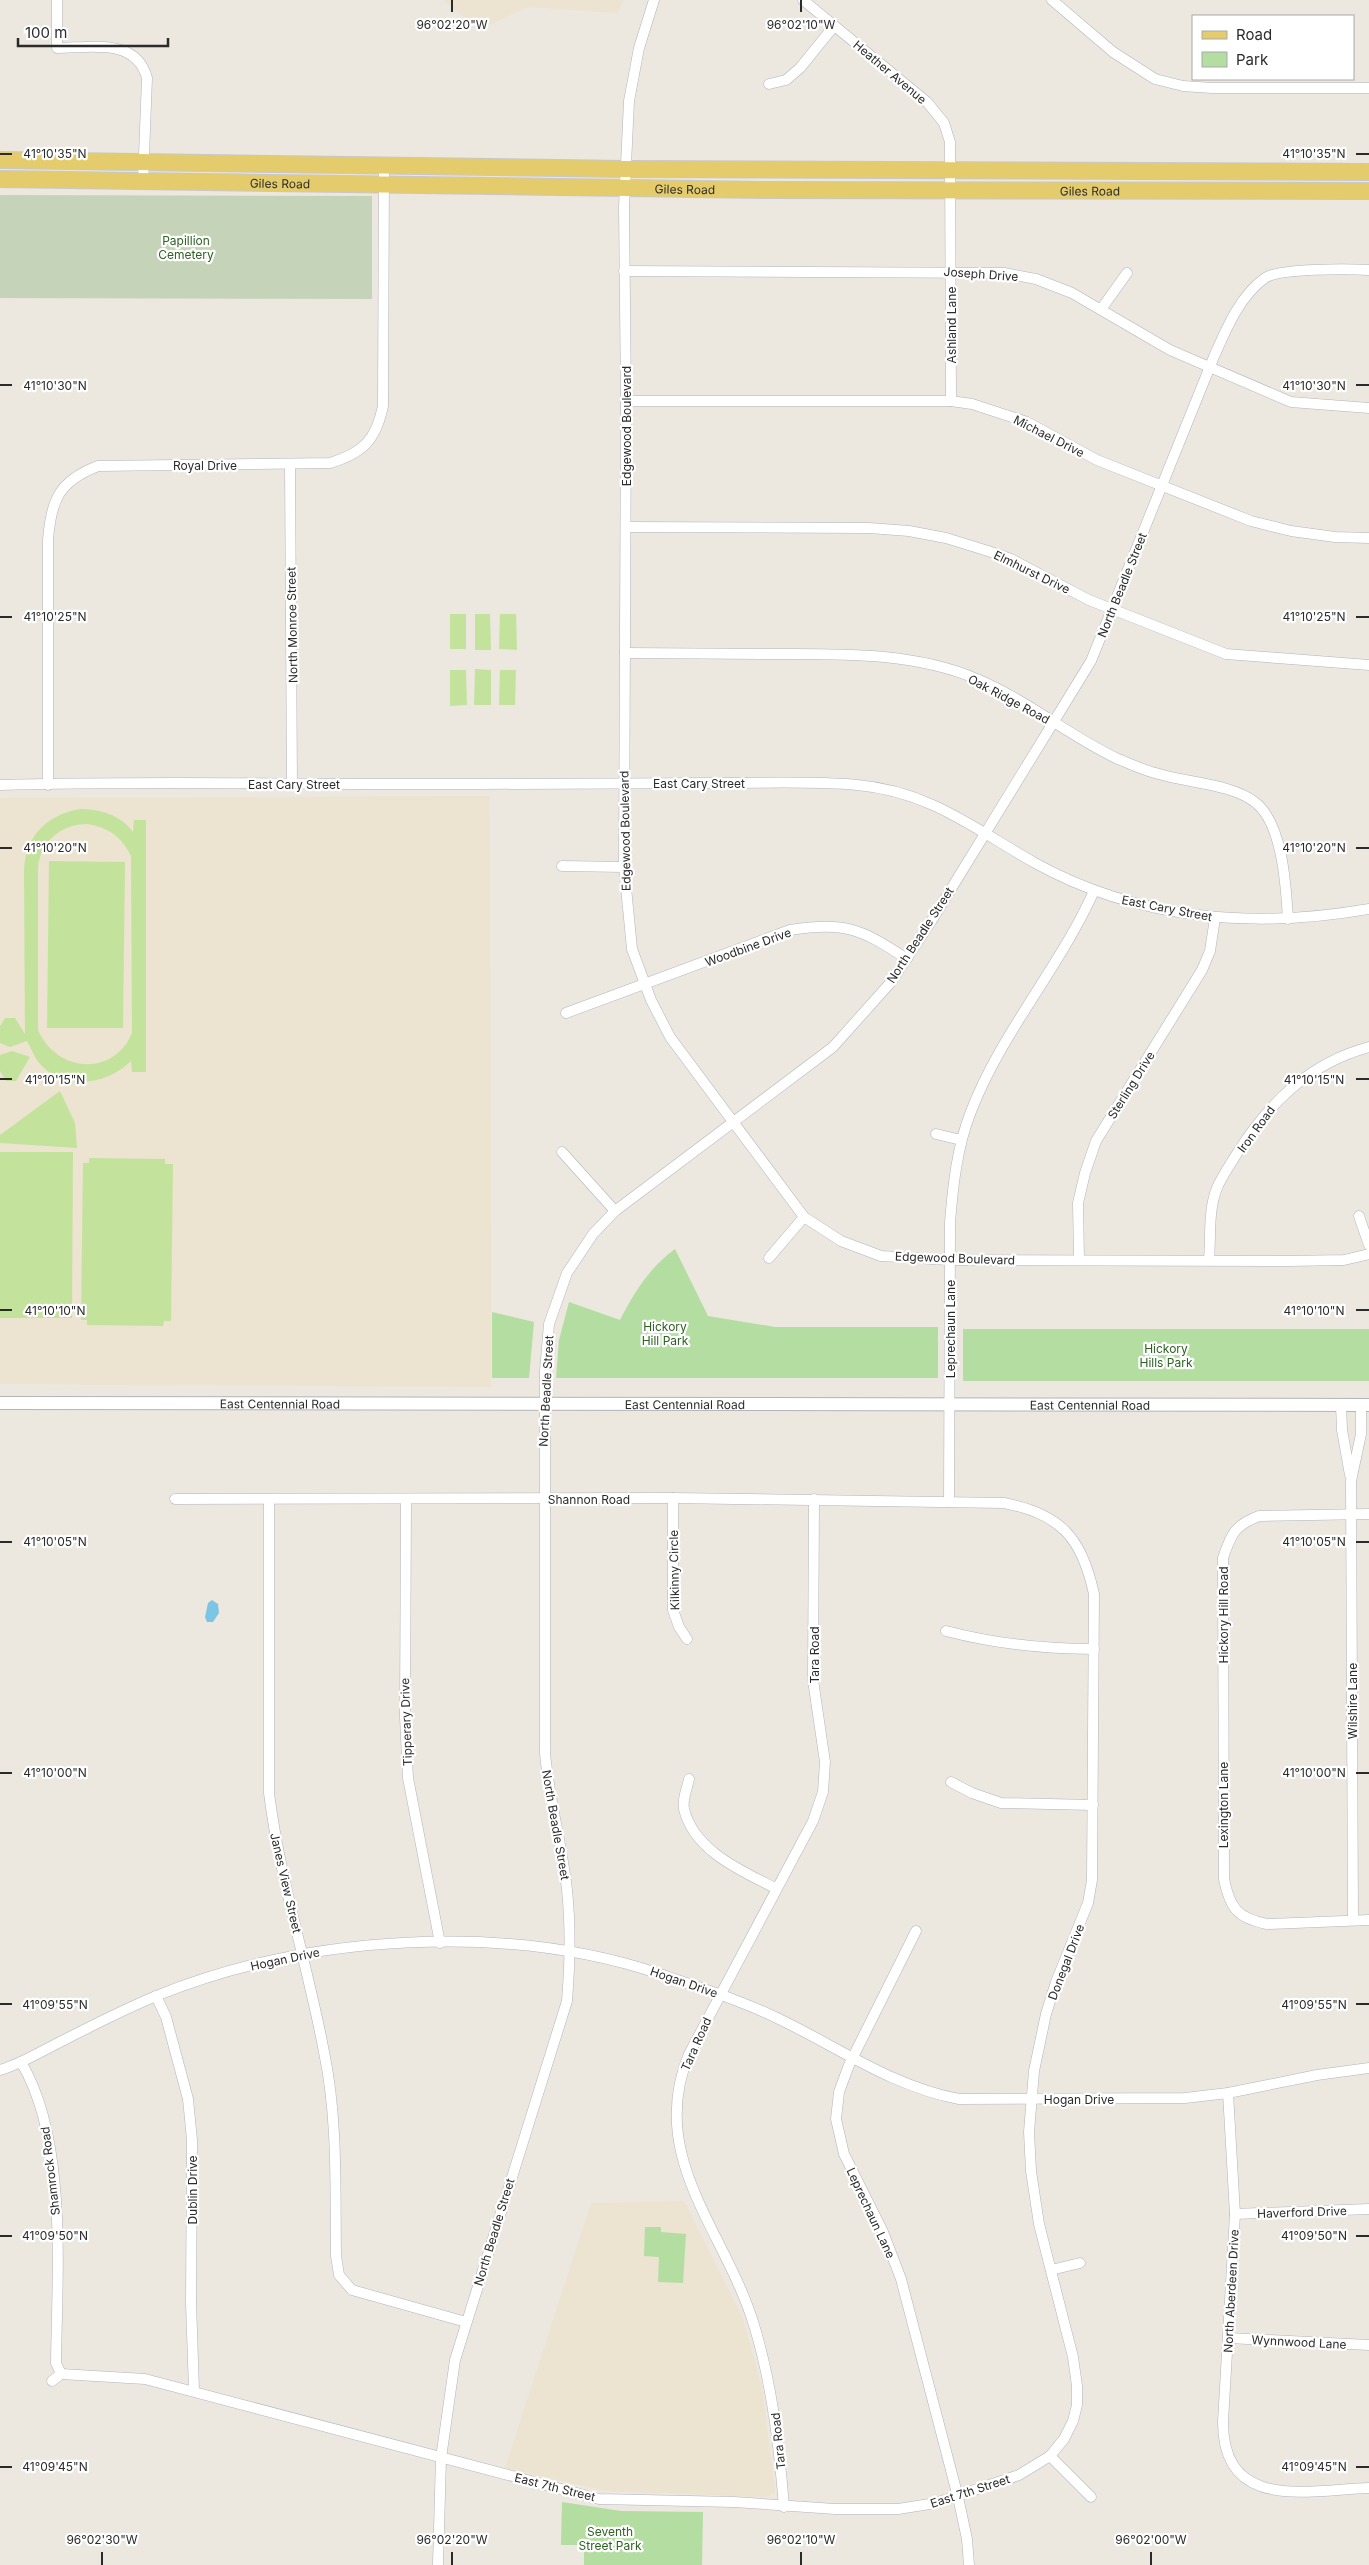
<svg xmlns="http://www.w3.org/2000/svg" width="1369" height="2565" viewBox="0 0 1369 2565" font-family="Inter,sans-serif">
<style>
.education{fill:#ece3d0}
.green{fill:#b3dda1}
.cemetery{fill:#c5d4b8}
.pitch{fill:#c3e39d;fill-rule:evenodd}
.water{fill:#7cc5e4}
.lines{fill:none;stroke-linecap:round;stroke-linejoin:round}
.minor-casing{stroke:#b2b4bd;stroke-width:11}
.tertiary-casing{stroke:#b2b4bd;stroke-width:14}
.primary-casing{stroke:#c8c8c8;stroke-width:18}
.minor{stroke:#fff;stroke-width:10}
.tertiary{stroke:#fff;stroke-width:12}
.primary{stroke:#e4cc6c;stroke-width:16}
.ticks{fill:none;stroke:#2b2b2b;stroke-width:2}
.labels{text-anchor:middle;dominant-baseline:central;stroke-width:4.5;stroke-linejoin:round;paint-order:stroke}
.street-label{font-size:12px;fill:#2b2b2b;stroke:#fff}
.park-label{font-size:12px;fill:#2d6221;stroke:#fff}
.ticks-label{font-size:12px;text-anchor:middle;fill:#2b2b2b;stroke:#fff;stroke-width:4.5;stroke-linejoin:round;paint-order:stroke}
</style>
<rect width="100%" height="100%" fill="#ece7df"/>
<g class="education">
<path d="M 443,0 L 624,0 L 617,13 L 528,7 L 480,29 Z"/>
<path d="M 490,796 L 491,1387 L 0,1384 L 0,798 Z"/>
<path d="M 684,2201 L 743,2319 L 762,2388 L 775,2493 L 767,2497 L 607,2491 L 505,2468 L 591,2203 Z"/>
</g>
<g class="green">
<path d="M 675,1249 L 708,1316 L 775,1327 L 938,1327 L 938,1378 L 556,1378 L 559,1340 L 569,1302 L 620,1320 C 634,1293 649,1268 675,1249 Z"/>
<path d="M 492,1312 L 534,1322 L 529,1378 L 492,1378 Z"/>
<rect x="963" y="1329" width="406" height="52"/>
<path d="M 645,2227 L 661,2227 L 661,2232 L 686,2234 L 683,2283 L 658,2282 L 659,2257 L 644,2256 Z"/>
<path d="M 562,2502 L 621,2511 L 703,2512 L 702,2565 L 584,2565 L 584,2545 L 561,2545 Z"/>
</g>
<path class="cemetery" d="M 0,195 L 372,196 L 372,299 L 0,298 Z"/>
<g class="pitch">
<rect x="450" y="614" width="16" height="35"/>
<path d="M 475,614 L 490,614 L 491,650 L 475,650 Z"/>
<path d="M 500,614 L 516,614 L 517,650 L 499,649 Z"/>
<path d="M 475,669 L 491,670 L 491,705 L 474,705 Z"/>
<path d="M 450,670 L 466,670 L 467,705 L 450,706 Z"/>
<path d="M 500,670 L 516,670 L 515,705 L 499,705 Z"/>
<path d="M 80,809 C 100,809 121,815 133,832 L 134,820 L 146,820 L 146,1072 L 132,1072 L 131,1061 C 107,1085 64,1091 40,1064 C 34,1057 31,1048 27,1041 L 10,1047 L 0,1043 L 0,1026 L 5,1018 L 15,1018 L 25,1034 L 24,870 C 26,835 47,815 80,809 ZM 87,824 C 108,827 122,837 131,856 L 132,1033 C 113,1078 56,1072 38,1030 L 38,868 C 40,842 61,824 87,824 Z"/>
<path d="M 49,861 L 125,862 L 123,1028 L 47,1028 Z"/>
<path d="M 12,1051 L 30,1057 L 16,1081 L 6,1081 L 0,1071 L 0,1055 Z"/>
<path d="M 60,1091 L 75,1123 L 77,1148 L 0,1143 L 0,1135 Z"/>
<path d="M 0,1152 L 73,1152 L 72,1318 L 0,1318 Z"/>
<path d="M 89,1158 L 165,1159 L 165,1164 L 173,1164 L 171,1321 L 164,1321 L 163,1326 L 87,1325 L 87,1320 L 81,1320 L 83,1163 L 89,1163 Z"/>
</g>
<path class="water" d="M 212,1600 L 218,1604 L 219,1613 L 213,1622 L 207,1622 L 205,1617 L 208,1603 Z"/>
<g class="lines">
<g class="minor-casing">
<g id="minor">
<path d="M 57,0 L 57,48 C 90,48 136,37 147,78 L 143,181"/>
<path d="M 654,0 L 639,48 L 629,101 L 624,207 L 626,401 L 624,867 L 632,949 L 651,1000 L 670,1037 L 804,1217 L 841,1241 L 881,1256 L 950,1260 L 1289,1261 L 1344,1260 L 1369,1254"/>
<path d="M 803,0 L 927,102 L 944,123 L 950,142 L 951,401"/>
<path d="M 1052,0 L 1113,52 L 1155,79 L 1183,86 L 1212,88 L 1369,88"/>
<path d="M 769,84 L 786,80 L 800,68 L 834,26"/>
<path d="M 624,271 L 1004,273 L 1036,279 L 1072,293 L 1170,350 L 1291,402 L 1369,408"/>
<path d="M 1102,308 L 1127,273"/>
<path d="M 626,401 L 951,401 L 972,404 L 1027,422 L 1097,460 L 1251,521 L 1291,531 L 1335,537 L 1369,538"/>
<path d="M 290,465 L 292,784"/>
<path d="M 626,527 L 869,528 L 909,531 L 946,538 L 988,551 L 1011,559 L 1089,600 L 1226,654 L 1369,665"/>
<path d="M 625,653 C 675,653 725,654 775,654 C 842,654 914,652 977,679 C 1027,700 1069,736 1118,759 C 1131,764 1145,771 1159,774 C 1188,783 1233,784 1256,803 C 1283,825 1286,887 1288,919"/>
<path d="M 0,785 C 159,780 319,785 478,784 C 560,783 642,783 724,783 C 768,783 813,781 857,785 C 929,791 975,829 1035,863 C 1138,920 1255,929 1369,909"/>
<path d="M 48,785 L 48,540 C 51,500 59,481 98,466 L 330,463 C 363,453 376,440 383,406 L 384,166"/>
<path d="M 562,866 L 624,867"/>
<path d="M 566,1013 L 790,930 C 846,922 860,928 907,959"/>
<path d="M 936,1134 L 961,1140"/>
<path d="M 562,1152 L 615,1211"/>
<path d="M 1359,1216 L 1369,1245"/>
<path d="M 769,1258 L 804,1217"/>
<path d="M 1079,1260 L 1078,1203 L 1085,1173 L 1096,1141 L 1202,970 L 1210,951 L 1215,918"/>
<path d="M 1209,1260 C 1211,1236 1208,1210 1217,1188 C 1222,1176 1230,1165 1236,1155 C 1268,1104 1309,1063 1369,1047"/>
<path d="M 1341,1405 L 1342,1430 L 1350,1475"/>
<path d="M 673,1498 L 673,1610 L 679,1627 L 687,1639"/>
<path d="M 269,1499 L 269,1793 C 280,1881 308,1966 324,2052 C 338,2119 335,2189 336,2256 L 339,2275 L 352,2290 L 466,2322"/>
<path d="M 406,1499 L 405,1717 L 408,1778 L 440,1943"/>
<path d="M 949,1502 L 950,1222 C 953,1185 957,1148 970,1114 C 1000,1034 1059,969 1094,891"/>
<path d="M 1369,1514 L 1259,1516 C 1235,1525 1231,1534 1223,1558 L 1224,1879 C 1230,1909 1238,1918 1267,1924 L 1369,1920"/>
<path d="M 946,1631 C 996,1644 1043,1649 1094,1649"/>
<path d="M 689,1779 C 687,1789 682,1799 684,1809 C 694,1851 742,1871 775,1888"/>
<path d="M 951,1782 L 972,1793 L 1001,1803 L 1093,1805"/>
<path d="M 1353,1920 L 1351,1481 L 1361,1434 L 1361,1405"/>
<path d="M 916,1931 L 849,2065 L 839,2092 L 836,2119 L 844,2154 L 883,2232 L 901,2279 L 958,2497 L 967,2539 L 969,2565"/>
<path d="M 156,1996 L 166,2017 L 188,2099 L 192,2140 L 191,2303 L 194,2390"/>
<path d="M 21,2062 C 68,2140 57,2274 56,2363 L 61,2374"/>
<path d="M 0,2070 C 21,2064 40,2052 60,2042 C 91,2026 123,2010 156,1996 C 306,1935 505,1922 660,1974 C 700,1988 741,2000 779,2019 C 838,2047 893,2087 959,2099 L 1185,2098 L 1228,2093 L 1317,2075 L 1369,2068"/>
<path d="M 1228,2093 L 1235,2214 L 1223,2422 C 1223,2512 1308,2490 1369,2488"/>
<path d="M 1235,2214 L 1369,2209"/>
<path d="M 1051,2270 L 1080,2263"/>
<path d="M 1229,2338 L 1369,2345"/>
<path d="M 61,2374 L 145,2379 L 599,2499 L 734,2502 L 835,2509 L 898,2509 L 936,2503 L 1019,2475 L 1050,2456 L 1064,2439 L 1073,2421 L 1077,2405 L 1077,2386 L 1073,2357 L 1039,2224 L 1031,2171 L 1029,2132 L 1034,2071 L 1046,2014 L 1056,1982 L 1088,1903 L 1092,1880 L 1094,1594 C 1082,1538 1061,1514 1004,1503 L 673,1498 L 175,1499"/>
<path d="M 52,2381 L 61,2374"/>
<path d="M 1050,2456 L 1091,2497"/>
<path d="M 784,2507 C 779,2445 772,2384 754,2325 C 726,2232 646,2157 689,2054 L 813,1821 L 823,1792 L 825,1762 L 813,1680 L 814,1499"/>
<path d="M 438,2565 L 441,2458 L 455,2360 L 567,2001 C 570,1964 571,1928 567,1890 C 562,1844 549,1799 545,1753 L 545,1371 L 549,1324 L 567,1273 L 593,1234 L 615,1211 L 833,1047 L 891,982 L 932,920 L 1091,661 L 1213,359 C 1225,332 1239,296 1265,278 C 1279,268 1349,269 1369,270"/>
</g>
</g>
<g class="tertiary-casing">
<g id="tertiary">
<path id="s1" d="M 0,1403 L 1369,1405"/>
</g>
</g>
<g class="primary-casing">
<g id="primary">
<path d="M 0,160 L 625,169 L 1369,172"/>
<path id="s2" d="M 0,179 L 769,190 L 1369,191"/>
</g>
</g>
<use href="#minor" class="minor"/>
<use href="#tertiary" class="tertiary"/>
<use href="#primary" class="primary"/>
</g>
<path class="ticks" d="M 452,0 L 452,12M 801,0 L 801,12M 0,154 L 12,154M 1356,154 L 1369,154M 0,385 L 12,385M 1356,385 L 1369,385M 0,617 L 12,617M 1356,617 L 1369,617M 0,848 L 12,848M 1356,848 L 1369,848M 0,1079 L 12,1079M 1356,1079 L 1369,1079M 0,1310 L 12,1310M 1356,1310 L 1369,1310M 0,1542 L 12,1542M 1356,1542 L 1369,1542M 0,1773 L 12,1773M 1356,1773 L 1369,1773M 0,2004 L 12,2004M 1356,2004 L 1369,2004M 0,2236 L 12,2236M 1356,2236 L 1369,2236M 0,2467 L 12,2467M 1356,2467 L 1369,2467M 102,2552 L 102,2565M 452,2552 L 452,2565M 801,2552 L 801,2565M 1151,2552 L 1151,2565"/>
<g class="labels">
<g class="street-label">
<text transform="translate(890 72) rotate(40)">Heather Avenue</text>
<text stroke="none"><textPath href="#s2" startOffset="280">Giles Road</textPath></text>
<text stroke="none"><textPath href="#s2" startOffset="685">Giles Road</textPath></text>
<text stroke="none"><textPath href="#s2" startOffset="1090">Giles Road</textPath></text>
<text transform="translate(981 274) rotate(4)">Joseph Drive</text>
<text transform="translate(951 325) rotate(-90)">Ashland Lane</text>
<text transform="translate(626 426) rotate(-90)">Edgewood Boulevard</text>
<text transform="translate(1049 436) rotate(27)">Michael Drive</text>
<text x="205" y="465">Royal Drive</text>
<text transform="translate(1032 572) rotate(26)">Elmhurst Drive</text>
<text transform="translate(1122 585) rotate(-68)">North Beadle Street</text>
<text transform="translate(292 625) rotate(-91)">North Monroe Street</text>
<text transform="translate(1009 699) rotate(28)">Oak Ridge Road</text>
<text x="699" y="783">East Cary Street</text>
<text x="294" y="784">East Cary Street</text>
<text transform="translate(625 831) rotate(-91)">Edgewood Boulevard</text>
<text transform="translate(1167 908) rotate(11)">East Cary Street</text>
<text transform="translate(920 935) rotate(-57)">North Beadle Street</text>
<text transform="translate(748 947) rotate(-20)">Woodbine Drive</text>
<text transform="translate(1131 1085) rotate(-58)">Sterling Drive</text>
<text transform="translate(1256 1129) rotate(-54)">Iron Road</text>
<text transform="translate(955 1258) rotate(2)">Edgewood Boulevard</text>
<text transform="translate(950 1329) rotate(-90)">Leprechaun Lane</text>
<text transform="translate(546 1391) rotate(-87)">North Beadle Street</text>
<text stroke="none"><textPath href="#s1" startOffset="280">East Centennial Road</textPath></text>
<text stroke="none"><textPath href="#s1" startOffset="685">East Centennial Road</textPath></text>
<text stroke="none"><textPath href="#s1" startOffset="1090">East Centennial Road</textPath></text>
<text x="589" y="1499">Shannon Road</text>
<text transform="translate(674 1570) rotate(-91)">Kilkinny Circle</text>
<text transform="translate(1223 1615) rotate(-90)">Hickory Hill Road</text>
<text transform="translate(814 1655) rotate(-90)">Tara Road</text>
<text transform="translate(1352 1701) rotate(-90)">Wilshire Lane</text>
<text transform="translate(406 1722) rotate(-92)">Tipperary Drive</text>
<text transform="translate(1223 1805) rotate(-90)">Lexington Lane</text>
<text transform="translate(556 1825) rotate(80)">North Beadle Street</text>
<text transform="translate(286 1883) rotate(77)">Janes View Street</text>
<text transform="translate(285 1959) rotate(-12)">Hogan Drive</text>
<text transform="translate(1066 1962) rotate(-69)">Donegal Drive</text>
<text transform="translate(684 1982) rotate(19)">Hogan Drive</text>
<text transform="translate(696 2044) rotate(-66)">Tara Road</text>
<text x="1079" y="2099">Hogan Drive</text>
<text transform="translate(50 2171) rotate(-97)">Shamrock Road</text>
<text transform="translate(192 2190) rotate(-90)">Dublin Drive</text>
<text transform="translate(1302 2212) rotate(-2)">Haverford Drive</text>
<text transform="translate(871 2213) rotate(65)">Leprechaun Lane</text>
<text transform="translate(494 2232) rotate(-73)">North Beadle Street</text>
<text transform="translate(1231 2291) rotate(-87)">North Aberdeen Drive</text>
<text transform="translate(1299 2342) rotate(3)">Wynnwood Lane</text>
<text transform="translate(778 2441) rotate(-96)">Tara Road</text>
<text transform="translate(555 2487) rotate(14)">East 7th Street</text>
<text transform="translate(970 2491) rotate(-18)">East 7th Street</text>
</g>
<g class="park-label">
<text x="186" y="240">Papillion<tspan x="186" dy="14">Cemetery</tspan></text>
<text x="665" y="1326">Hickory<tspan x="665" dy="14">Hill Park</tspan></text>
<text x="1166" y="1348">Hickory<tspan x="1166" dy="14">Hills Park</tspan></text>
<text x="610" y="2531">Seventh<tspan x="610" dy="14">Street Park</tspan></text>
</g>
</g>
<g class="ticks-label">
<text x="452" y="29">96°02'20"W</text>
<text x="801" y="29">96°02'10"W</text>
<text x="55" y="158">41°10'35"N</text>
<text x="1314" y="158">41°10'35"N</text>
<text x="55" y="390">41°10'30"N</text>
<text x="1314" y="390">41°10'30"N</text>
<text x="55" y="621">41°10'25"N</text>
<text x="1314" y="621">41°10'25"N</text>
<text x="55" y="852">41°10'20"N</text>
<text x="1314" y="852">41°10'20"N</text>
<text x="55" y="1084">41°10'15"N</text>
<text x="1314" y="1084">41°10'15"N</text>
<text x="55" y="1315">41°10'10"N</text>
<text x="1314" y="1315">41°10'10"N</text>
<text x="55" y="1546">41°10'05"N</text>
<text x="1314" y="1546">41°10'05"N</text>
<text x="55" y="1777">41°10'00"N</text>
<text x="1314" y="1777">41°10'00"N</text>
<text x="55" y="2009">41°09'55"N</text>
<text x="1314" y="2009">41°09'55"N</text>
<text x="55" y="2240">41°09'50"N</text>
<text x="1314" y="2240">41°09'50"N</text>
<text x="55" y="2471">41°09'45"N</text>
<text x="1314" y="2471">41°09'45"N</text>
<text x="102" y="2544">96°02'30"W</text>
<text x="452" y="2544">96°02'20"W</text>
<text x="801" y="2544">96°02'10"W</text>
<text x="1151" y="2544">96°02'00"W</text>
</g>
<rect x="1192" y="15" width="162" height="65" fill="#ffffff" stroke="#aaaaaa"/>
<rect x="1202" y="31" width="25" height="8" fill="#e4cc6c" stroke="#aaaaaa"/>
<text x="1236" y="40" font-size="15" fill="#2b2b2b">Road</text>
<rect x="1202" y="52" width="25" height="15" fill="#b3dda1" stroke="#aaaaaa"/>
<text x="1236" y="65" font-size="15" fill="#2b2b2b">Park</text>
<path d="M18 38v8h150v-8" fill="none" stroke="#2b2b2b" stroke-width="2.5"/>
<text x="25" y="38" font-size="15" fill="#2b2b2b" stroke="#ffffff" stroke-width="4" paint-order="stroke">100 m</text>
</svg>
